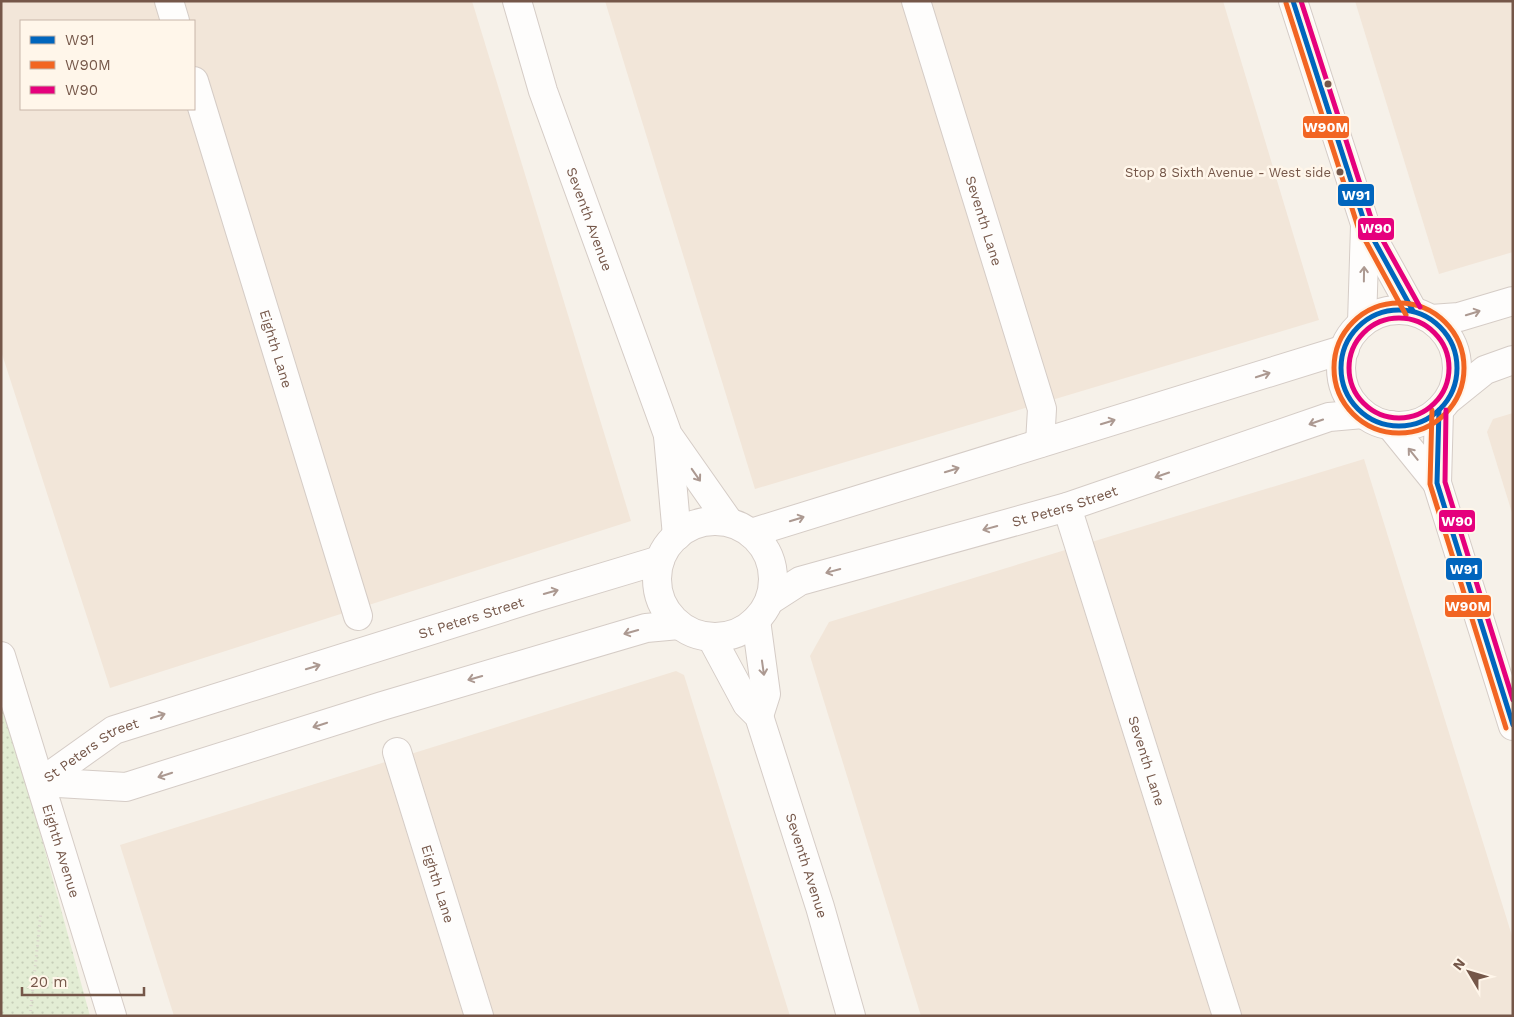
<svg xmlns="http://www.w3.org/2000/svg" width="1514" height="1017" viewBox="0 0 1514 1017" font-family="'Work Sans',sans-serif">
<style>
.residential{fill:#f2e6d9;fill-rule:evenodd}
.green{fill:url(#green-dots)}
.lines{fill:none;stroke-linecap:round;stroke-linejoin:round}
.minor-casing{stroke:#d5ccc6;stroke-width:30}
.path{stroke:#dad1cc;stroke-width:3;stroke-dasharray:1 4;stroke-linecap:butt}
.minor{stroke:#fefdfc;stroke-width:28}
.bus-1-casing{stroke:#fff6ea;stroke-width:9}
.bus-2-casing{stroke:#fff6ea;stroke-width:9}
.bus-3-casing{stroke:#fff6ea;stroke-width:9}
.bus-1{stroke:#0065bd;stroke-width:5}
.bus-2{stroke:#f26522;stroke-width:5}
.bus-3{stroke:#e5007d;stroke-width:5}
.oneway{stroke:#ac9991}
.bus-dot{fill:#755749;stroke:#fff6ea;stroke-width:2}
.labels{text-anchor:middle;dominant-baseline:central;stroke-width:5;stroke-linejoin:round;paint-order:stroke}
.bus-label{font-size:13px;fill:#755749;stroke:#fff6ea;text-anchor:end}
.street-label{font-size:14px;fill:#755749;stroke:#fff6ea}
.line-badge{stroke:#fff6ea;stroke-width:2}
.badge-label{font-size:14px;text-anchor:middle;font-weight:bold;fill:#fff}
</style>
<defs>
<pattern id="green-dots" width="8" height="8" patternUnits="userSpaceOnUse" patternTransform="scale(1.25)"><rect width="8" height="8" fill="#e3edd4"/><path d="M2 2h.1M6 6h.1" fill="none" stroke="#c6cdb8" stroke-width="1.8" stroke-linecap="round"/></pattern>
</defs>
<rect width="100%" height="100%" fill="#f6f1e9"/>
<g class="residential">
<path d="M 1,1 L 472,1 L 631,521 L 110,688 L 1,351 ZM 21,21 L 194,21 L 194,109 L 21,109 Z"/>
<path d="M 605,1 L 1223,1 L 1319,320 L 755,489 Z"/>
<path d="M 1355,1 L 1513,1 L 1513,252 L 1439,274 Z"/>
<path d="M 1513,413 L 1513,516 L 1487,432 L 1493,419 Z"/>
<path d="M 1364,459 L 1513,939 L 1513,1016 L 921,1016 L 810,656 L 829,622 Z"/>
<path d="M 676,671 L 684,675 L 790,1016 L 174,1016 L 120,845 Z"/>
</g>
<path class="green" d="M 1,689 L 90,1016 L 1,1016 Z"/>
<g class="lines">
<g class="minor-casing">
<g id="minor">
<path d="M 169,1 L 175,21"/>
<path id="s1" d="M 517,1 L 543,91 L 668,435 L 729,522"/>
<path id="s2" d="M 916,1 L 1042,409 L 1040,443"/>
<path d="M 1293,1 L 1365,224 L 1413,311"/>
<path id="s3" d="M 194,81 L 358,616"/>
<circle cx="1399" cy="368" r="58"/>
<path d="M 1431,319 L 1459,317 L 1513,301"/>
<path d="M 1362,323 L 1365,226"/>
<path d="M 1449,399 L 1485,370 L 1513,360"/>
<path d="M 1439,410 L 1437,483 L 1513,726"/>
<path d="M 1390,425 L 1437,483"/>
<path d="M 668,436 L 677,536"/>
<path id="s4" d="M 1067,507 L 1227,1016"/>
<circle cx="715" cy="579" r="58"/>
<path d="M 751,533 L 1345,349"/>
<path id="s5" d="M 769,601 L 800,581 L 1067,507 L 1329,417 L 1363,414"/>
<path d="M 756,620 L 766,694 L 759,716"/>
<path id="s6" d="M 711,637 L 747,704 L 759,716 L 820,907 L 851,1016"/>
<path id="s7" d="M 1,656 L 112,1016"/>
<path id="s8" d="M 397,752 L 479,1016"/>
<path d="M 41,782 L 126,787 L 382,706 L 646,628 L 679,625"/>
<path id="s9" d="M 41,782 L 114,730 L 537,597 L 660,560"/>
</g>
</g>
<path class="path" d="M 30,1016 L 41,912"/>
<use href="#minor" class="minor"/>
<g class="bus-1-casing">
<g id="bus-1">
<path d="M 1293,1 L 1365,224 L 1413,311"/>
<circle cx="1399" cy="368" r="58"/>
<path d="M 1439,410 L 1437,483 L 1513,725"/>
</g>
</g>
<g class="bus-2-casing">
<g id="bus-2">
<path d="M 1286,3 L 1358,227 L 1406,315"/>
<circle cx="1399" cy="368" r="65"/>
<path d="M 1432,410 L 1430,484 L 1506,728"/>
</g>
</g>
<g class="bus-3-casing">
<g id="bus-3">
<path d="M 1301,1 L 1372,221 L 1420,307"/>
<circle cx="1399" cy="368" r="50"/>
<path d="M 1446,410 L 1445,482 L 1513,700"/>
</g>
</g>
<use href="#bus-1" class="bus-1"/>
<use href="#bus-2" class="bus-2"/>
<use href="#bus-3" class="bus-3"/>
</g>
<defs><path id="oneway-shaft" d="M-6 0H5M1.5-3L5.5 0L1.5 3" fill="none" stroke-width="1.6" stroke-linecap="round" stroke-linejoin="round" transform="scale(1.25)"/></defs>
<g class="oneway">
<use href="#oneway-shaft" transform="translate(1364 274) rotate(-89)"/>
<use href="#oneway-shaft" transform="translate(1473 313) rotate(-17)"/>
<use href="#oneway-shaft" transform="translate(1263 375) rotate(-18)"/>
<use href="#oneway-shaft" transform="translate(1108 422) rotate(-17)"/>
<use href="#oneway-shaft" transform="translate(1316 422) rotate(161)"/>
<use href="#oneway-shaft" transform="translate(1413 454) rotate(-129)"/>
<use href="#oneway-shaft" transform="translate(952 470) rotate(-17)"/>
<use href="#oneway-shaft" transform="translate(696 475) rotate(55)"/>
<use href="#oneway-shaft" transform="translate(1162 475) rotate(161)"/>
<use href="#oneway-shaft" transform="translate(797 519) rotate(-17)"/>
<use href="#oneway-shaft" transform="translate(990 528) rotate(165)"/>
<use href="#oneway-shaft" transform="translate(833 571) rotate(165)"/>
<use href="#oneway-shaft" transform="translate(551 592) rotate(-16)"/>
<use href="#oneway-shaft" transform="translate(631 632) rotate(164)"/>
<use href="#oneway-shaft" transform="translate(313 667) rotate(-17)"/>
<use href="#oneway-shaft" transform="translate(763 668) rotate(82)"/>
<use href="#oneway-shaft" transform="translate(475 678) rotate(164)"/>
<use href="#oneway-shaft" transform="translate(158 716) rotate(-17)"/>
<use href="#oneway-shaft" transform="translate(320 725) rotate(162)"/>
<use href="#oneway-shaft" transform="translate(165 775) rotate(162)"/>
</g>
<g class="bus-dot">
<circle cx="1328" cy="84" r="4.5"/>
<circle cx="1340" cy="172" r="4.5"/>
</g>
<g class="labels">
<g class="bus-label">
<text x="1331" y="172">Stop 8 Sixth Avenue - West side</text>
</g>
<g class="street-label">
<text stroke="none"><textPath href="#s1" startOffset="230">Seventh Avenue</textPath></text>
<text stroke="none"><textPath href="#s2" startOffset="230">Seventh Lane</textPath></text>
<text stroke="none"><textPath href="#s3" startOffset="280">Eighth Lane</textPath></text>
<text stroke="none"><textPath href="#s5" startOffset="312">St Peters Street</textPath></text>
<text stroke="none"><textPath href="#s9" startOffset="464">St Peters Street</textPath></text>
<text stroke="none"><textPath href="#s9" startOffset="60">St Peters Street</textPath></text>
<text stroke="none"><textPath href="#s4" startOffset="266">Seventh Lane</textPath></text>
<text stroke="none"><textPath href="#s7" startOffset="204">Eighth Avenue</textPath></text>
<text stroke="none"><textPath href="#s6" startOffset="250">Seventh Avenue</textPath></text>
<text stroke="none"><textPath href="#s8" startOffset="138">Eighth Lane</textPath></text>
</g>
</g>
<g class="line-badge">
<rect x="1302" y="115" width="48" height="24" rx="5" fill="#f26522"/>
<rect x="1337" y="183" width="38" height="24" rx="5" fill="#0065bd"/>
<rect x="1357" y="217" width="38" height="24" rx="5" fill="#e5007d"/>
<rect x="1438" y="509" width="38" height="24" rx="5" fill="#e5007d"/>
<rect x="1445" y="557" width="38" height="24" rx="5" fill="#0065bd"/>
<rect x="1444" y="594" width="48" height="24" rx="5" fill="#f26522"/>
</g>
<g class="badge-label">
<text x="1326" y="132">W90M</text>
<text x="1356" y="200">W91</text>
<text x="1376" y="233">W90</text>
<text x="1457" y="526">W90</text>
<text x="1464" y="574">W91</text>
<text x="1468" y="611">W90M</text>
</g>
<rect width="1514" height="1017" fill="none" stroke="#755749" stroke-width="5"/>
<rect x="20" y="20" width="175" height="90" fill="#fff6ea" stroke="#c8b6aa"/>
<rect x="30" y="36" width="25" height="8" fill="#0065bd" stroke="#c8b6aa"/>
<text x="65" y="45" font-size="15" fill="#755749">W91</text>
<rect x="30" y="61" width="25" height="8" fill="#f26522" stroke="#c8b6aa"/>
<text x="65" y="70" font-size="15" fill="#755749">W90M</text>
<rect x="30" y="86" width="25" height="8" fill="#e5007d" stroke="#c8b6aa"/>
<text x="65" y="95" font-size="15" fill="#755749">W90</text>
<g transform="translate(1469 972) rotate(308)" stroke="#fff6ea" stroke-width="4" paint-order="stroke">
<path d="M0-4L9 19L0 12L-9 19Z" fill="#755749"/>
<text y="-8" font-size="14" font-weight="bold" text-anchor="middle" fill="#755749">N</text>
</g>
<path d="M22 987v8h122v-8" fill="none" stroke="#755749" stroke-width="2.5"/>
<text x="30" y="987" font-size="15" fill="#755749" stroke="#fff6ea" stroke-width="4" paint-order="stroke">20 m</text>
</svg>
